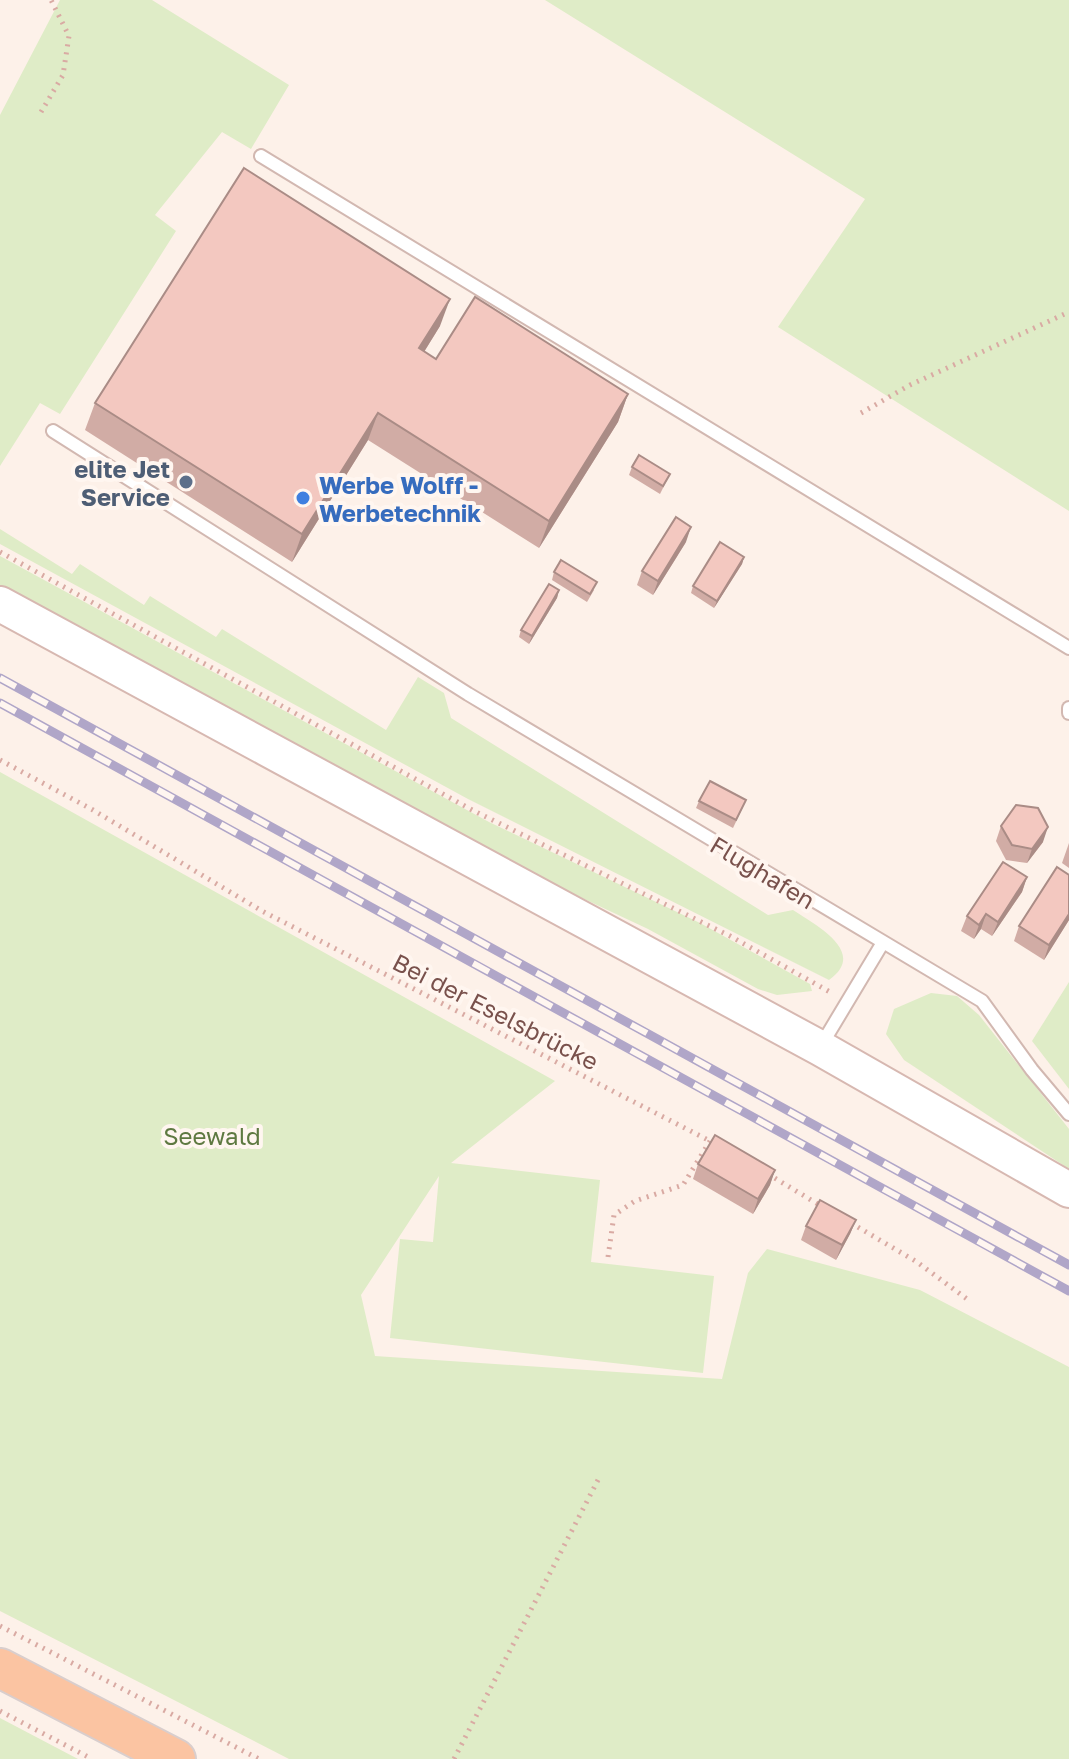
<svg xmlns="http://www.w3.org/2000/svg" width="1069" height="1759" viewBox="0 0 1069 1759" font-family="'Golos Text',sans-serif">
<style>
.green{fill:#dfecc7}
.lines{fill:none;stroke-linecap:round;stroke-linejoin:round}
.lane-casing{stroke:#d2b8b1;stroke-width:16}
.secondary-casing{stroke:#d7b8b1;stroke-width:38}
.primary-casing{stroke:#d9cecd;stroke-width:42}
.path{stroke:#d9aaa3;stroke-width:5;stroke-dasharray:2 6;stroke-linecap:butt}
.lane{stroke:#fff;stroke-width:12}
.secondary{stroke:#fff;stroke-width:34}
.primary{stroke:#fbc4a2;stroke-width:38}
.rail-casing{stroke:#b0a6c8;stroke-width:9}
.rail{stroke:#fff6f0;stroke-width:6;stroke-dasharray:18;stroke-linecap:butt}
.wall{fill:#d1aca5}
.shaded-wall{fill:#aa8c86}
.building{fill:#f3c8c0;stroke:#aa8c86;stroke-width:2}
.service-dot{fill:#5c6f8a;stroke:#fff6f0;stroke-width:3}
.shop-dot{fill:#3f7fe0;stroke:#fff6f0;stroke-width:3}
.labels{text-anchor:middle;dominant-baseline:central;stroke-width:8;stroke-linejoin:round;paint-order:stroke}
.service-label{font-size:24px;font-weight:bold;fill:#4e5e75;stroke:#fff6f0;text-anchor:end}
.shop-label{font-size:24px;font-weight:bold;fill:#366cbe;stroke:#fff6f0;text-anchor:start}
.street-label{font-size:24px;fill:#79514c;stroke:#fff6f0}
.park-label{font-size:24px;fill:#5e7941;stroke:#fff6f0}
</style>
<rect width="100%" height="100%" fill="#fdf1e9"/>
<g class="green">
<path d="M 60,0 L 152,0 L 289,85 L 251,149 L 222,132 L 155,215 L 176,231 L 60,414 L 40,403 L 0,466 L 0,115 Z"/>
<path d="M 545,0 L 1069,0 L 1069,511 L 778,327 L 865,199 Z"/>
<path d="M 0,529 L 72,574 L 80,564 L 144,605 L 150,596 L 216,637 L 222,629 L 386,730 L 418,677 L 444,693 L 451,718 L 768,915 L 793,910 C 814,924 869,952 829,980 L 468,799 L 0,544 Z"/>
<path d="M 0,556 L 489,822 L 700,923 L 810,984 L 812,991 L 777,995 L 758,989 L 648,929 L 503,861 L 0,590 Z"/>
<path d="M 0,772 L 555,1081 L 451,1163 L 600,1180 L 591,1262 L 714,1276 L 703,1373 L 390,1338 L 400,1239 L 433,1242 L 439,1176 L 361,1295 L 375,1356 L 722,1379 L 748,1273 L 767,1249 L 920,1290 L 1069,1367 L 1069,1759 L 289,1759 L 0,1611 Z"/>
<path d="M 1069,982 L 1069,1089 L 1032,1041 Z"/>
<path d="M 931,993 L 957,996 L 979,1015 L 1069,1129 L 1069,1169 L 904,1060 L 886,1034 L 894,1009 Z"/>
<path d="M 0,1718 L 78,1759 L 0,1759 Z"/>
</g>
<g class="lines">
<g class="lane-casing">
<g id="lane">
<path d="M 261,156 L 1069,648"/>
<path d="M 53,431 L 468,694 L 982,1001 L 1032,1070 L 1069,1114"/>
<path d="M 1069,708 L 1069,713"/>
<path d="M 822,1044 L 882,944"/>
</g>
</g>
<g class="secondary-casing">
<path id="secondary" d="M 0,604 L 820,1048 L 1069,1190"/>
</g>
<g class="primary-casing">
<path id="primary" d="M 0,1668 L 176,1759"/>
</g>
<g class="path">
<path d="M 41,112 L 63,75 L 69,36 L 51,0"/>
<path d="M 861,413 L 910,385 L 1069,312"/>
<path d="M 0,552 L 474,811 L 730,936 L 830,992"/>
<path d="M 0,760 L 93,810 L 262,911 L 714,1143"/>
<path d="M 768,1174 L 821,1206"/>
<path d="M 851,1223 L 917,1262 L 971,1302"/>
<path d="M 608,1257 L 614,1215 L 635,1201 L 683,1185 L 710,1141"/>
<path d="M 0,1626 L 259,1759"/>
<path d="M 0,1711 L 92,1759"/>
<path d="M 454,1759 L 599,1478"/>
</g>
<use href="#lane" class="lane"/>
<use href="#secondary" class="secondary"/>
<use href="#primary" class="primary"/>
<g class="rail-casing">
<g id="rail">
<path d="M 0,678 L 1069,1265"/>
<path d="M 0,703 L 1069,1291"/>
</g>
</g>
<use href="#rail" class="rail"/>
</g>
<g class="wall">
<path d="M 440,326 L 424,352 L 436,359 L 628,394 L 618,422 L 539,548 L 368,440 L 292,562 L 85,430 L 95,403 Z"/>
<path d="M 632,467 L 670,474 L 660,494 L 629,475 Z"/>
<path d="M 686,542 L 653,595 L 637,585 L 642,571 Z"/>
<path d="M 744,557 L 742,564 L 714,608 L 691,593 L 693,586 Z"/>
<path d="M 554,572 L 594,590 L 587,602 L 552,580 Z"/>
<path d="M 559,590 L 557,598 L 529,644 L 519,637 L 521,630 Z"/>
<path d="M 699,801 L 743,807 L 733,828 L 696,808 Z"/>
<path d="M 1001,826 L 1043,842 L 1027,863 L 1006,860 L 996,841 Z"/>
<path d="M 1069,843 L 1069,868 L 1062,863 Z"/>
<path d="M 1069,875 L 1069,920 L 1044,960 L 1014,941 L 1019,926 Z"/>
<path d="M 1027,877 L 1022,892 L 992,936 L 981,929 L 974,939 L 961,931 L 967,916 Z"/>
<path d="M 698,1164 L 775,1170 L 770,1185 L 753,1214 L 693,1179 Z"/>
<path d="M 856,1220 L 850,1234 L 836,1260 L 801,1240 L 806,1226 Z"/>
</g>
<g class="shaded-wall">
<path d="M 450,299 L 440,326 L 409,376 L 419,348 Z"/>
<path d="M 628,394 L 618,422 L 539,548 L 549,521 Z"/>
<path d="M 378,413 L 368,440 L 292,562 L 302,534 Z"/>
<path d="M 691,527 L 686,542 L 653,595 L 658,581 Z"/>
<path d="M 744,557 L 742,564 L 714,608 L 717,601 Z"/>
<path d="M 559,590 L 557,598 L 529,644 L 532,636 Z"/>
<path d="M 1048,827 L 1043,842 L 1027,863 L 1032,849 Z"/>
<path d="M 1027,877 L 1022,892 L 992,936 L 998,922 Z"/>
<path d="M 986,914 L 981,929 L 974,939 L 979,925 Z"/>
<path d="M 1069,914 L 1069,920 L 1044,960 L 1049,945 Z"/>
<path d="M 775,1170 L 770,1185 L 753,1214 L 758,1199 Z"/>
<path d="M 856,1220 L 850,1234 L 836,1260 L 842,1245 Z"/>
</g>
<g class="building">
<path d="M 244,168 L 450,299 L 419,348 L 436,359 L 475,297 L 628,394 L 549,521 L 378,413 L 302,534 L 95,403 Z"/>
<path d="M 639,455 L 670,474 L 663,486 L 632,467 Z"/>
<path d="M 676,517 L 691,527 L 658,581 L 642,571 Z"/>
<path d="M 720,542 L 744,557 L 717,601 L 693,586 Z"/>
<path d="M 561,560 L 597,582 L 590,594 L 554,572 Z"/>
<path d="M 549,584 L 559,590 L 532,636 L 521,630 Z"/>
<path d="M 710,781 L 746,800 L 736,820 L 699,801 Z"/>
<path d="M 1016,805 L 1038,808 L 1048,827 L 1032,849 L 1012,845 L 1001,826 Z"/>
<path d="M 1003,862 L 1027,877 L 998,922 L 986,914 L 979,925 L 967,916 Z"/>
<path d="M 1057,867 L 1069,875 L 1069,914 L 1049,945 L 1019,926 Z"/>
<path d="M 715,1135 L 775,1170 L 758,1199 L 698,1164 Z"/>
<path d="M 820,1200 L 856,1220 L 842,1245 L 806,1226 Z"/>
</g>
<circle class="service-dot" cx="186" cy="482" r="8"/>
<circle class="shop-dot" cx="303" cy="498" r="8"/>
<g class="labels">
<g class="service-label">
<text x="170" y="468">elite Jet<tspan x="170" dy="28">Service</tspan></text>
</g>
<g class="shop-label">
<text x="319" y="484">Werbe Wolff -<tspan x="319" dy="28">Werbetechnik</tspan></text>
</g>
<g class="street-label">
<text transform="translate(763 872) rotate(31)">Flughafen</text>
<text transform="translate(496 1011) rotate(27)">Bei der Eselsbrücke</text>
</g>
<g class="park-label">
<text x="212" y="1135">Seewald</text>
</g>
</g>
</svg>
